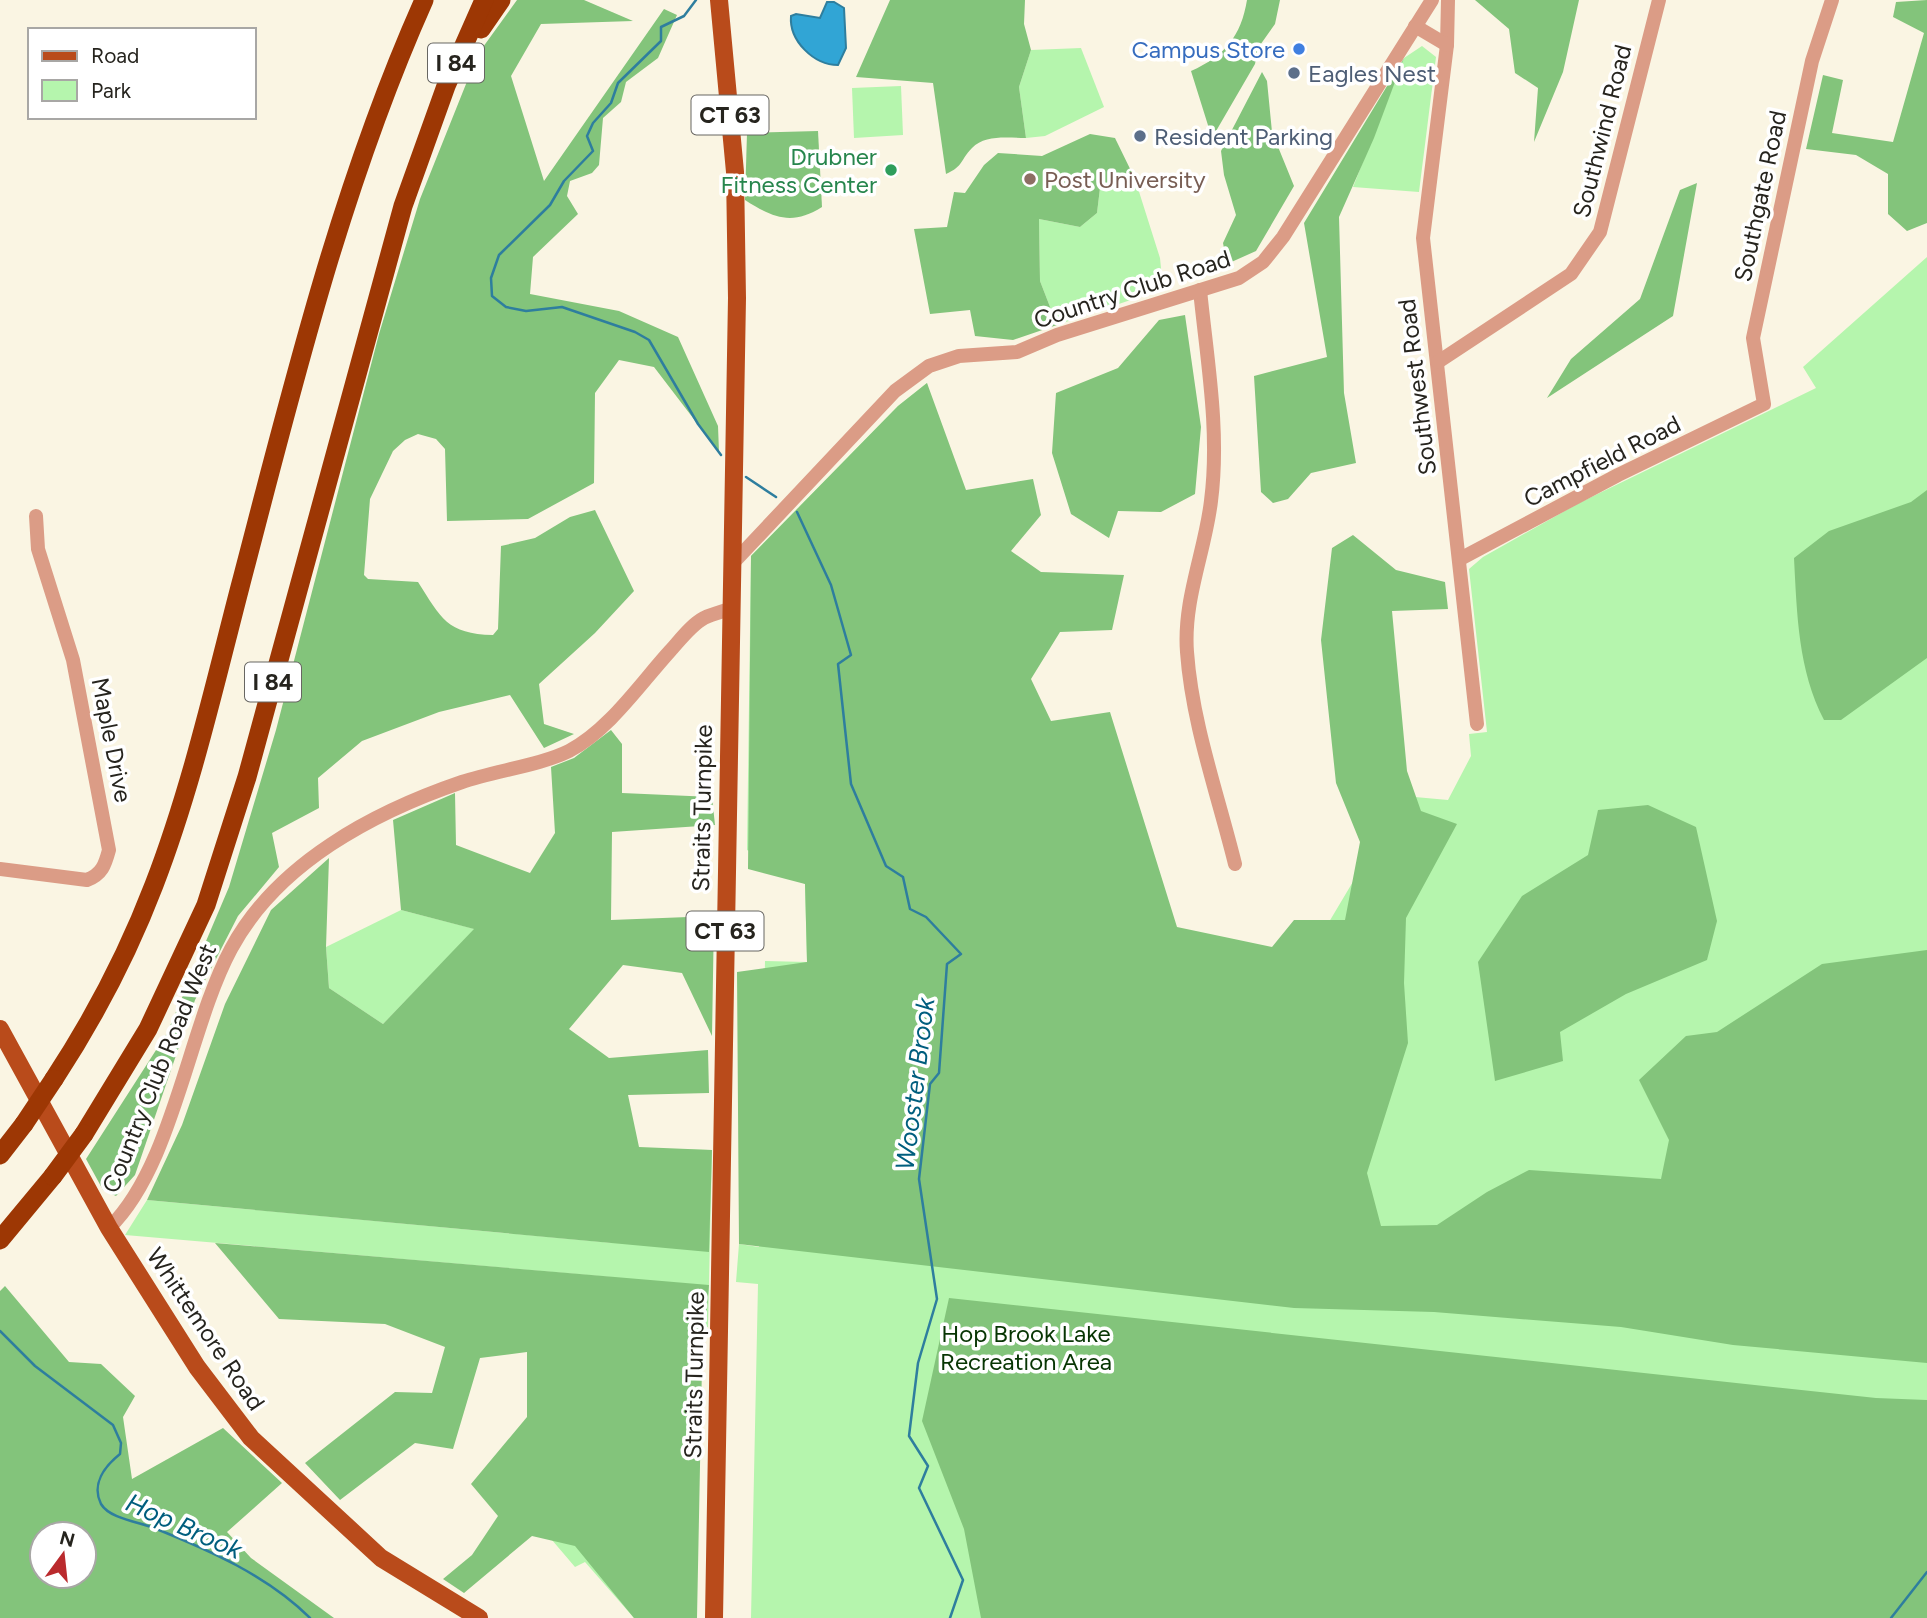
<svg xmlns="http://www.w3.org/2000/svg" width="1927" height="1618" viewBox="0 0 1927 1618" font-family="Figtree,sans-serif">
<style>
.green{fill:#b5f5ad}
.forest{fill:#83c47b;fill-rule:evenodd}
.water{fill:#31a5d5;stroke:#2e7e9e;stroke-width:2}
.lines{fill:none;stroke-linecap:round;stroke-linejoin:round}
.stream{stroke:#2e7e9e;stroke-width:2.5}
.minor{stroke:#db9c86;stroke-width:14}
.major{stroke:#b94b1b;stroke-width:18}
.highway{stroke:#9d3704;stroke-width:19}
.highway-bridge{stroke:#9d3704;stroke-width:19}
.shop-dot{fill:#3f7fe0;stroke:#fff;stroke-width:2.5}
.service-dot{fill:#5c6f8a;stroke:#fff;stroke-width:2.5}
.leisure-dot{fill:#2e9e5b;stroke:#fff;stroke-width:2.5}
.education-dot{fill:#8d6e63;stroke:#fff;stroke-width:2.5}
.labels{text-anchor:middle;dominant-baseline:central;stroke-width:7;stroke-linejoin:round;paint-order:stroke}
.shield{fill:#fff;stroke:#676662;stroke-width:2}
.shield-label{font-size:23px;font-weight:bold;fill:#26241e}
.shop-label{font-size:24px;fill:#366cbe;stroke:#fff;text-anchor:end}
.service-label{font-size:24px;fill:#4e5e75;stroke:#fff;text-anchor:start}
.street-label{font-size:24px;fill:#26241e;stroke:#fff}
.leisure-label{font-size:24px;fill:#27864d;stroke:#fff;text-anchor:end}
.education-label{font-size:24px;fill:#785e54;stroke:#fff;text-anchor:start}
.park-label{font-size:24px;fill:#073503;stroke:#fff}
.water-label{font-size:26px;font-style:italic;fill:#005e7e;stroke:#fff}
</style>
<rect width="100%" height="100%" fill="#faf5e3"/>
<g class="green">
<path d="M 1422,46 L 1436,57 L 1419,192 L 1353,187 L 1404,58 Z"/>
<path d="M 1081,48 L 1104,107 L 1045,136 L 1026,138 L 1019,87 L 1031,50 Z"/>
<path d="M 901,86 L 903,135 L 854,138 L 852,88 Z"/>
<path d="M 1135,179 L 1160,258 L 1163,289 L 1057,325 L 1040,281 L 1039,219 L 1080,227 L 1097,213 L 1100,188 Z"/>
<path d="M 1927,257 L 1927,1618 L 751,1618 L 758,1284 L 736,1282 L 739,1244 L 759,1247 L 765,961 L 807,962 L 805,884 L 747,850 L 751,556 L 898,406 L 927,383 L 955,561 L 1003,627 L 1160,956 L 1304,964 L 1404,796 L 1448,800 L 1471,756 L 1469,734 L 1487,732 L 1469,569 L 1483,557 L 1579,503 L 1816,388 L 1803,367 Z"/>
<path d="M 401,910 L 475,929 L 383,1024 L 329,988 L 326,947 Z"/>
<path d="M 651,1149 L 712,1150 L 708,1327 L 686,1328 L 679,1618 L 634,1618 L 585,1562 L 575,1567 L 546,1533 L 527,1417 L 527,1338 L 610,1277 L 125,1235 L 147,1200 L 613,1243 Z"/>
</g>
<g class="forest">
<path d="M 517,0 L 584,0 L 633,21 L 541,24 L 511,76 L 544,181 L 664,9 L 677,15 L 658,58 L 626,82 L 621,102 L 603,118 L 599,165 L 592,173 L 570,181 L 567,196 L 578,214 L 533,257 L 530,294 L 619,311 L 678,337 L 718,426 L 719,452 L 654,367 L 619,360 L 595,393 L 594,483 L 528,519 L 447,521 L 445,449 L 436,439 L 418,434 L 405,440 L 393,451 L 370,499 L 364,575 L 368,579 L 418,582 C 441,618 447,634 493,635 L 498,629 L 501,546 L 535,538 L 570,517 L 595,510 L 634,591 L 595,633 L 539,684 L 544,724 L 574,734 L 544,748 L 510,695 L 439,712 L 362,741 L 318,778 L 319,808 L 272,833 L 279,867 L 238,916 L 195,1000 L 135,1175 L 116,1196 L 103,1190 L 86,1159 L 167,1033 L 229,887 L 276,730 L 379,334 L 420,199 L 478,54 Z"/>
<path d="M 890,0 L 1025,0 L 1024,24 L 1031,50 L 1019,87 L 1026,138 C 1009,138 985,134 972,148 C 960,160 964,166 946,174 L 933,83 L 856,77 Z"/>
<path d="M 1247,0 L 1280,0 L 1275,24 L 1258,48 L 1255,64 L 1212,138 L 1191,71 C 1225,56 1241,36 1247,0 Z"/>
<path d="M 1475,0 L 1579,0 L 1563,72 L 1534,142 L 1538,88 L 1515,73 L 1509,29 Z"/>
<path d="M 1927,0 L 1927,223 L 1907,231 L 1888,214 L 1888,174 L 1856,155 L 1806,149 L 1823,75 L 1843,80 L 1832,133 L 1893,142 L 1924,33 L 1893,17 L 1896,2 Z"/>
<path d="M 1404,58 L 1374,138 L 1339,217 L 1344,393 L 1356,463 L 1311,473 L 1288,499 L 1273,503 L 1261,492 L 1254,376 L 1327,357 L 1304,223 Z"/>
<path d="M 1262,72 L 1267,81 L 1272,132 L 1294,186 L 1256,251 L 1227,264 L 1223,243 L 1236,215 L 1224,175 L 1221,151 Z"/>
<path d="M 818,131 L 822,207 C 792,226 773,218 745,200 L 747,133 Z"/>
<path d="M 1090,134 L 1115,138 L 1135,179 L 1100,188 L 1097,213 L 1080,227 L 1039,219 L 1040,281 L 1057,325 L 1013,340 L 975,336 L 970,310 L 930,314 L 914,229 L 947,227 L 954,192 L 965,193 L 984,165 L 998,153 L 1042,156 Z"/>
<path d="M 1697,183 L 1673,316 L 1547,398 L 1571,359 L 1640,299 L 1680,190 Z"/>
<path d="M 1185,315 L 1201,427 L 1195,494 L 1161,512 L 1118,511 L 1109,538 L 1071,514 L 1052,453 L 1056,393 L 1118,368 L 1159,320 Z"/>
<path d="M 927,383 L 966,490 L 1033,479 L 1041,515 L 1011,551 L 1041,572 L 1124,575 L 1112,630 L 1060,632 L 1031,679 L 1051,721 L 1110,712 L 1177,927 L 1272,947 L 1294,920 L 1345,920 L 1360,842 L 1336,783 L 1321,640 L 1332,548 L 1353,535 L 1396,570 L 1445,582 L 1448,609 L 1392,611 L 1407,771 L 1421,811 L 1457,824 L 1406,918 L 1404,983 L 1408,1043 L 1367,1173 L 1381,1226 L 1437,1225 L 1487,1192 L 1529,1170 L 1661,1179 L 1669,1140 L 1639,1080 L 1686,1036 L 1717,1032 L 1822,964 L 1927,950 L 1927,1363 L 1733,1345 L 1621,1327 L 1434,1312 L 1294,1308 L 739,1244 L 737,972 L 807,962 L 805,884 L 748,869 L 751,556 L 898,406 Z"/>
<path d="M 1927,490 L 1927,658 L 1841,720 L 1824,720 C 1798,670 1797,614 1794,558 L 1829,531 L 1911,502 Z"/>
<path d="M 611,730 L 622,744 L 622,793 L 712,797 L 715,825 L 612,832 L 611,920 L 714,916 L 712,1036 L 682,973 L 623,965 L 569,1029 L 609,1058 L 708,1050 L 709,1093 L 628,1095 L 639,1147 L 712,1150 L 709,1252 L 147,1200 L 182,1125 L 225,1004 L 271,910 L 329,858 L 326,947 L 329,988 L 383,1024 L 474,929 L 401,910 L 393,820 L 455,793 L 456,845 L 530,873 L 555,833 L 551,767 L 574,758 Z"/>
<path d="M 1648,805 L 1696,827 L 1717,921 L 1707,960 L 1626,994 L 1560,1032 L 1563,1061 L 1495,1081 L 1478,962 L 1522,896 L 1588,855 L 1598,810 Z"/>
<path d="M 215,1243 L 709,1285 L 702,1365 L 697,1618 L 634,1618 L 575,1546 L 532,1536 L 464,1593 L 443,1579 L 472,1555 L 498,1516 L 471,1484 L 527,1417 L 527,1352 L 480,1358 L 453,1449 L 415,1443 L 340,1500 L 305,1463 L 395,1392 L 432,1393 L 445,1347 L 385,1324 L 279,1319 Z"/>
<path d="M 5,1286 L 69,1362 L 101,1364 L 135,1396 L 123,1417 L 132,1479 L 223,1428 L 282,1483 L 227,1532 L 251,1558 L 334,1618 L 0,1618 L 0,1291 ZM 42,1534 L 84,1534 L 84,1576 L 42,1576 Z"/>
<path d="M 949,1298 L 1876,1398 L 1927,1400 L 1927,1618 L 981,1618 L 964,1529 L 922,1421 Z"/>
</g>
<path class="water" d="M 827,2 L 834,2 L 844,8 L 846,48 L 838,65 C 814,65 789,41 791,16 L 796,14 L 820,18 Z"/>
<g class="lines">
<g class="stream">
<path d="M 696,0 L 684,16 L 661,27 L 661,41 L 618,83 L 611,103 L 593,123 L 587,136 L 593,151 L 564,181 L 550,205 L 499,255 L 491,278 L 492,296 L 506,307 L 526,311 L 562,307 L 635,332 L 649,340 L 698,424 L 721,455"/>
<path d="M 746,477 L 776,497"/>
<path d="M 797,512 L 831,585 L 851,655 L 838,664 L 851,784 L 886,866 L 903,877 L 910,909 L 926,917 L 961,954 L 947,964 L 939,1073 L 930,1084 L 919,1179 L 937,1299 L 918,1363 L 909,1436 L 928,1466 L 919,1488 L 963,1580 L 950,1618"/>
<path d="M 0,1331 L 35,1366 L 113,1425 L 121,1443 L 120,1454 C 105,1466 91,1484 101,1504 C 110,1519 139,1522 154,1528 C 209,1550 268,1576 310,1618"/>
<path d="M 1891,1618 L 1927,1572"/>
</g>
<g class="minor">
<path d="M 1448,0 L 1447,45 L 1423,238 L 1477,724"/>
<path d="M 1415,26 L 1447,45"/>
<path d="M 1200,290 C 1207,360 1220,431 1211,501 C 1205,552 1183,600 1187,652 C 1192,723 1218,795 1235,864"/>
<path d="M 1438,362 L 1571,274 L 1600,232 L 1659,0"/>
<path d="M 1460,559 L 1618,475 L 1764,404 L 1753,338 L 1812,61 L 1832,0"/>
<path d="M 734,562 L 895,391 L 929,366 L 959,356 L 1017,352 L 1057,335 L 1239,278 L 1263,262 L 1283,237 L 1432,0"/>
<path d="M 0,869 L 87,880 C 102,874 105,865 109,850 L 73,660 L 38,549 L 36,516"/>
<path d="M 109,1228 C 173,1166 188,1029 231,949 C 277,863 374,812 462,782 C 494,771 541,765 569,751 C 609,730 640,684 670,651 C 680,640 691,625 704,618 C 712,614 721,612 730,609"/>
</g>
<g class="major">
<path d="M 0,1029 L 109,1228 L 197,1367 L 251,1438 L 381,1558 L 479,1618"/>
<path d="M 714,1618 L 737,298 L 735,172 L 719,0"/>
</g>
<g class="highway">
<path d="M 481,29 L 501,0"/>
<path d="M 54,1079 C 94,1018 128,953 154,885 C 191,789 214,687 240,587 C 292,389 340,188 424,0"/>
<path d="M 84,1134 L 148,1029 L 206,905 L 247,777 L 403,206 L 446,86 L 484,0"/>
<path d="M 0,1155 L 24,1124"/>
<path d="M 0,1240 L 53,1176"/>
</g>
<g class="highway-bridge">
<path d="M 24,1124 L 54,1079"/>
<path d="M 53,1176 L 84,1134"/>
</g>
</g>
<circle class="shop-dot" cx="1299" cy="49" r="7"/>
<g class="service-dot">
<circle cx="1294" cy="73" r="7"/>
<circle cx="1140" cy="136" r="7"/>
</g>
<circle class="leisure-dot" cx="891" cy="170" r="7"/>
<circle class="education-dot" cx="1030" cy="179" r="7"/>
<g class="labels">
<g class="shield">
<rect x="428" y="43.5" width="56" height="39" rx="5"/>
<rect x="691.5" y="95.5" width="77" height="39" rx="5"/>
<rect x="245" y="662.5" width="56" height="39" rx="5"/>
<rect x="686.5" y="911.5" width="77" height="39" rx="5"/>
</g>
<g class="shield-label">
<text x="456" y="63">I 84</text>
<text x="730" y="115">CT 63</text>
<text x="273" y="682">I 84</text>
<text x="725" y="931">CT 63</text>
</g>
<g class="shop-label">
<text x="1285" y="49">Campus Store</text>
</g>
<g class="service-label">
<text x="1308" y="73">Eagles Nest</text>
<text x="1154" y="136">Resident Parking</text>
</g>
<g class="street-label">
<text transform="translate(1602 131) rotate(-76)">Southwind Road</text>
<text transform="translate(1760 196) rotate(-78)">Southgate Road</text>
<text transform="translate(1132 289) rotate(-18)">Country Club Road</text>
<text transform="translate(1417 387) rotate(-97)">Southwest Road</text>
<text transform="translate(1602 461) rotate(-27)">Campfield Road</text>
<text transform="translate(112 740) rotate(79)">Maple Drive</text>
<text transform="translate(702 808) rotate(-89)">Straits Turnpike</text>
<text transform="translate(159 1068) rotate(-68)">Country Club Road West</text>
<text transform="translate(206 1329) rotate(56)">Whittemore Road</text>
<text transform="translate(694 1375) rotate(-89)">Straits Turnpike</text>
</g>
<g class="leisure-label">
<text x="877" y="156">Drubner<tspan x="877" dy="28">Fitness Center</tspan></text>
</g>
<g class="education-label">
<text x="1044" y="179">Post University</text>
</g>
<g class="park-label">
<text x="1026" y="1333">Hop Brook Lake<tspan x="1026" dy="28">Recreation Area</tspan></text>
</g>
<g class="water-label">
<text transform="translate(915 1084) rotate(-83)">Wooster Brook</text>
<text transform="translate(184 1526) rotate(24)">Hop Brook</text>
</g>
</g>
<rect x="28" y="28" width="228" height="91" fill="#ffffff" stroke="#a8a7a5" stroke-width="2"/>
<rect x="42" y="51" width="35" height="10" fill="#b94b1b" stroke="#a8a7a5" stroke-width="2"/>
<text x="91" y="63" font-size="21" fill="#26241e">Road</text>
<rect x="42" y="80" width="35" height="21" fill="#b5f5ad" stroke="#a8a7a5" stroke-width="2"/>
<text x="91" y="98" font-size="21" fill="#26241e">Park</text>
<g transform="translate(63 1555) rotate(15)"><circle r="33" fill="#ffffff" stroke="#a8a7a5" stroke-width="2"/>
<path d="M0-5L12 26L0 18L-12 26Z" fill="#ba2a2d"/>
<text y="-10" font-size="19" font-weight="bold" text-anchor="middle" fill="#26241e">N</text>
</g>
</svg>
